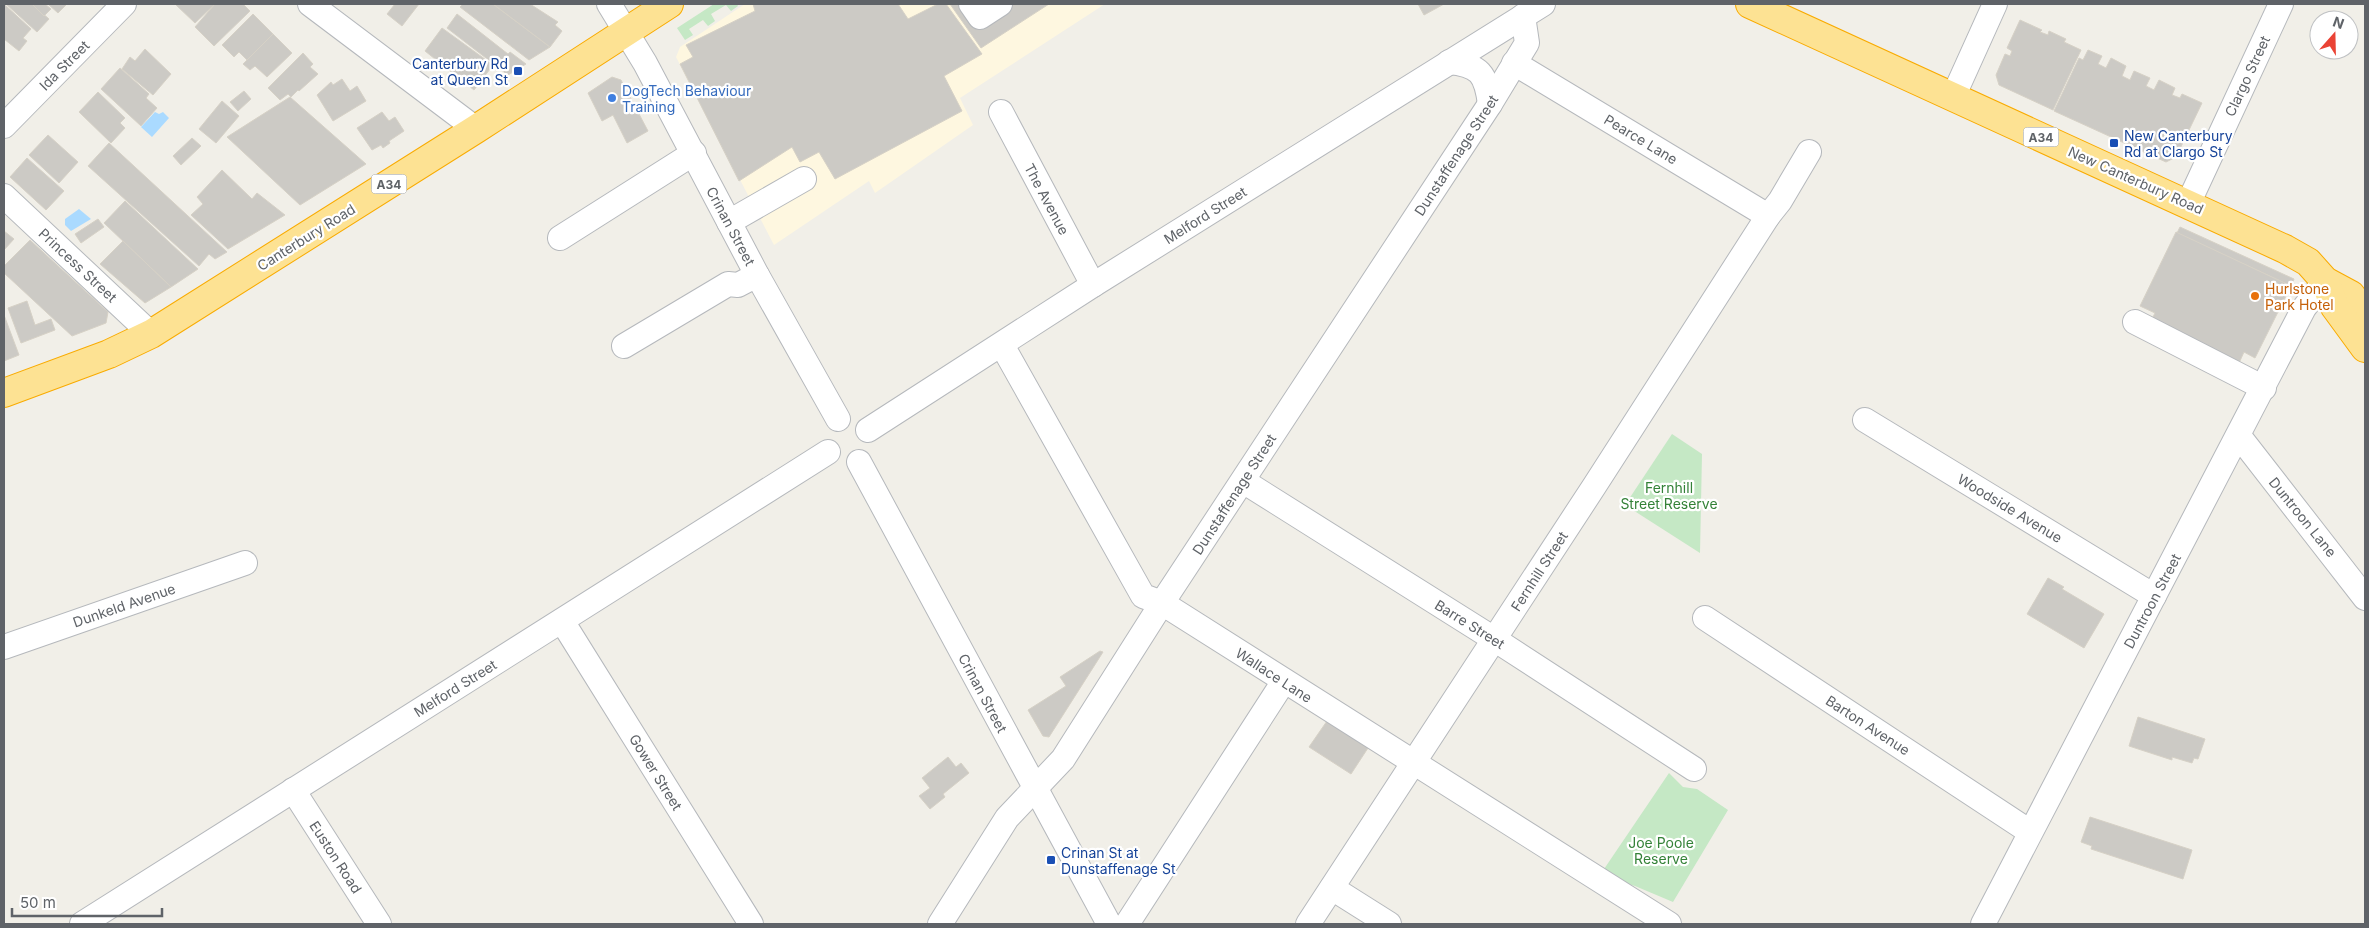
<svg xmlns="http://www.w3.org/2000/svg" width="2369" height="928" viewBox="0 0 2369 928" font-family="Inter,sans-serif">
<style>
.commercial{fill:#fef7e0}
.green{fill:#c5e8c5}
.water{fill:#aadaff}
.building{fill:#cccac5;stroke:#d6d1c6}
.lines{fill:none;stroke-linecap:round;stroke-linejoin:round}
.minor-casing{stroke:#b5b8bc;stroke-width:26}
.highway-casing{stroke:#f9ab00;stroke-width:30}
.minor{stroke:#fff;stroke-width:24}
.highway{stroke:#fde293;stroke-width:28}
.transit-dot{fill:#1a4fb4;stroke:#fff;stroke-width:2}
.shop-dot{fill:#3f7fe0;stroke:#fff;stroke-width:2}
.food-dot{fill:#e8710a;stroke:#fff;stroke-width:2}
.labels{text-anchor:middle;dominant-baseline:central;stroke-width:4.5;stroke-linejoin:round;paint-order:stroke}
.shield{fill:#fff;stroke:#8f9295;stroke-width:1}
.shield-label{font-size:12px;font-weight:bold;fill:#5f6368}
.transit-label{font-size:14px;fill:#164399;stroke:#fff;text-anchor:start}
.street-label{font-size:14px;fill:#5f6368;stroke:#fff}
.shop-label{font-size:14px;fill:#366cbe;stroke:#fff;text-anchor:start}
.food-label{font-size:14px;fill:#c56008;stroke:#fff;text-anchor:start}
.park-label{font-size:14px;fill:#348238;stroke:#fff}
</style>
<rect width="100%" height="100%" fill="#f1efe8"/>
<path class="commercial" d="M 745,4 L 1105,4 L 960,98 L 973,125 L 875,193 L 869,181 L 774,245 L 676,57 L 680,47 Z"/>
<g class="green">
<path d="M 714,4 L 737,4 L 738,6 L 731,11 L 726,5 L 711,14 L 715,21 L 708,26 L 703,20 L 689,29 L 693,35 L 685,40 L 677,28 Z"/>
<path d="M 1672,434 L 1702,454 L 1700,553 L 1625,505 Z"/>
<path d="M 1669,773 L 1683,787 L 1697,789 L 1728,810 L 1673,902 L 1635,886 L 1600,875 Z"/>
</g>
<g class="water">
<path d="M 155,112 L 159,114 L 163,112 L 169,118 L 152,137 L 141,127 Z"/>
<path d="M 79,209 L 91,219 L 71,231 L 65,225 L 65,219 Z"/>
</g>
<g class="building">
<path d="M 4,4 L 31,29 L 23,38 L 27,41 L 19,51 L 4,39 Z"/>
<path d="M 6,4 L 32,4 L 49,19 L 37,32 Z"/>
<path d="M 32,4 L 45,4 L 51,9 L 44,16 Z"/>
<path d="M 48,4 L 67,4 L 58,13 Z"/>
<path d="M 175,4 L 215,4 L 195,23 Z"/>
<path d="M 215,4 L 243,4 L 250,11 L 214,46 L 195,27 Z"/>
<path d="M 395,4 L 419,4 L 402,26 L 387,14 Z"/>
<path d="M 463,4 L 493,4 L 550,47 L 529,60 L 460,7 Z"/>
<path d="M 493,4 L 530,4 L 558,22 L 555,25 L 562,31 L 550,47 Z"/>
<path d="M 753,4 L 898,4 L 908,19 L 938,4 L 946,4 L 982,54 L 944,76 L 962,111 L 835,179 L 819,152 L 800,162 L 792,147 L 739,181 L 680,64 L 693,57 L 686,45 L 755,11 Z"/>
<path d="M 950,4 L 1049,4 L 981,48 Z"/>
<path d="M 1418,4 L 1444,4 L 1424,15 Z"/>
<path d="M 253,14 L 273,34 L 247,60 L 239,52 L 234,57 L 222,45 Z"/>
<path d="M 457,14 L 508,54 L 510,52 L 526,64 L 508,75 L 447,28 Z"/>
<path d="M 2020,20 L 2042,30 L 2040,32 L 2048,35 L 2049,31 L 2066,39 L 2064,42 L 2081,50 L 2053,110 L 1999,85 L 1996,75 L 2005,54 L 2010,56 L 2012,51 L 2007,48 Z"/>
<path d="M 442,28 L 493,65 L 474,90 L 425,51 Z"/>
<path d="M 273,34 L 292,53 L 267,77 L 255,66 L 250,70 L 243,64 Z"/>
<path d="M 145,49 L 171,74 L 153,95 L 122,69 L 130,57 L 135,61 Z"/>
<path d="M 2088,50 L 2102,56 L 2098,64 L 2106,68 L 2111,58 L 2126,66 L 2122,76 L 2130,80 L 2134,71 L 2150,78 L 2146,86 L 2154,90 L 2159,80 L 2175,88 L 2172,95 L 2180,98 L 2182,94 L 2202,103 L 2176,157 L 2166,162 L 2054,111 L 2079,58 L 2083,60 Z"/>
<path d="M 303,53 L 313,64 L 310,67 L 318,74 L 299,91 L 298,90 L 291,97 L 288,94 L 280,100 L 268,88 Z"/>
<path d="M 120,68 L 149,94 L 146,98 L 157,108 L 141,126 L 101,89 Z"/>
<path d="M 612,77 L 621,80 L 648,131 L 627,143 L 613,115 L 602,121 L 588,93 Z"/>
<path d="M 342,79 L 350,91 L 357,86 L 366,101 L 333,121 L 317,95 L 331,82 L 333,85 Z"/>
<path d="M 244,91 L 251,99 L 238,111 L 230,102 Z"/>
<path d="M 98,92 L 125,118 L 120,123 L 125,128 L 111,143 L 79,112 Z"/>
<path d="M 290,97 L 366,164 L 300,205 L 227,137 Z"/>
<path d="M 222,101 L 239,116 L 216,143 L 199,129 Z"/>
<path d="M 382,112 L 389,121 L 395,117 L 404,131 L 389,141 L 390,143 L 383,148 L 381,145 L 372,150 L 357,128 Z"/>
<path d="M 48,135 L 78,162 L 59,183 L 29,155 Z"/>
<path d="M 192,138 L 201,146 L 181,165 L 173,156 Z"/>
<path d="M 109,143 L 227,252 L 215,259 L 209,254 L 199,266 L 88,166 Z"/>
<path d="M 27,158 L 64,191 L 46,210 L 10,177 Z"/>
<path d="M 222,170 L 252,199 L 257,193 L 285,215 L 228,249 L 191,215 L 203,204 L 197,197 Z"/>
<path d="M 125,201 L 198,269 L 171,287 L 104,223 Z"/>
<path d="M 98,219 L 104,227 L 81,243 L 75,234 Z"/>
<path d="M 2180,227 L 2294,279 L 2291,286 L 2177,233 Z"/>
<path d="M 4,231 L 14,239 L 4,250 Z"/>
<path d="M 2176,232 L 2291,286 L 2255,358 L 2244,352 L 2239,363 L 2152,319 L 2155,313 L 2140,306 Z"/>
<path d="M 30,240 L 108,312 L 106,323 L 72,336 L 4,273 L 4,266 Z"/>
<path d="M 123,241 L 171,287 L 145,303 L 100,264 Z"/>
<path d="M 27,301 L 35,325 L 51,319 L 55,330 L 21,343 L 8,308 Z"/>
<path d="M 4,315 L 19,355 L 4,361 Z"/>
<path d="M 2048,578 L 2064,587 L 2062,589 L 2104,614 L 2084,648 L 2027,614 Z"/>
<path d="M 1100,651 L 1103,652 L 1049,737 L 1043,736 L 1028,710 L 1066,686 L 1060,677 Z"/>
<path d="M 2138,717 L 2205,739 L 2198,759 L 2194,758 L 2192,763 L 2172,757 L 2172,760 L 2129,746 Z"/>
<path d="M 1327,721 L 1368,748 L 1351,774 L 1309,747 Z"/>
<path d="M 948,757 L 956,767 L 961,763 L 969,773 L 943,794 L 945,797 L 930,809 L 919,796 L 930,788 L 922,778 Z"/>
<path d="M 2090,817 L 2192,850 L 2183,879 L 2091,849 L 2092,846 L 2081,842 Z"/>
</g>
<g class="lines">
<g class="minor-casing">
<g id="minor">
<path d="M 310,4 L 476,129"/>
<path d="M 609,4 L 645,63 L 757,275 L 838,419"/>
<path d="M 971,4 L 980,17 L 1000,4"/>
<path d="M 1449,62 C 1480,65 1486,74 1490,104"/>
<path d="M 1514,63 L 1768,216"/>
<path d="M 1953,97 L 1995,4"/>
<path d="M 1001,112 L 1093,285"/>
<path d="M 4,126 L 124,4"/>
<path d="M 4,196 L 151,334"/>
<path d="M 2188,204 L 2281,4"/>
<path d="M 729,222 L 804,179"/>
<path d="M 560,238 L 694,153"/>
<path d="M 2135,322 L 2264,388"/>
<path d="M 1002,345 L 1143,596 L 1162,603 L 1669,924"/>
<path d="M 624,346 L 728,284 L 738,285 L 757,275"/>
<path d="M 1865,420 L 2154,596"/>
<path d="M 868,430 L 1093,285 L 1543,4"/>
<path d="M 2239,436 L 2365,598"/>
<path d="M 859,462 L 1109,924"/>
<path d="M 1243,481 L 1494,639 L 1694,769"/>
<path d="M 1705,618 L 2030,832"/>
<path d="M 562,621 L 751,924"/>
<path d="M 4,647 L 245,563"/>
<path d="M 293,790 L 379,924"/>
<path d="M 1332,888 L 1389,924"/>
<path d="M 82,924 L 828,452"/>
<path d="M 940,924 L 1007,818 L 1063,759 L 1162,603 L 1490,104 L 1527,43 L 1523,16"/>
<path d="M 1127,924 L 1284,681"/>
<path d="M 1308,924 L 1595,485 L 1768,216 L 1780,201 L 1809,152"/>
<path d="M 1983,924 L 2304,308 L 2325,281"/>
</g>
</g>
<g class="highway-casing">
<g id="highway">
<path d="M 1750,4 L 2285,249 L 2308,262 L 2325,281 L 2351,295 L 2365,315"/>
<path d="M 2325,281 L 2335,307 L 2365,348"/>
<path d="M 4,393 L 109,354 L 151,334 L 476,129 L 669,4"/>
</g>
</g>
<use href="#minor" class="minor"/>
<use href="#highway" class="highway"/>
</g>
<g class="transit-dot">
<rect x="513" y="66" width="10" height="10" rx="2.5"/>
<rect x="2109" y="138" width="10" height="10" rx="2.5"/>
<rect x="1046" y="855" width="10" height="10" rx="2.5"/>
</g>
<circle class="shop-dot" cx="612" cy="98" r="5"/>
<circle class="food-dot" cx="2255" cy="296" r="5"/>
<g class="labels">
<g class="shield">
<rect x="2023.5" y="127.5" width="35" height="19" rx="4"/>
<rect x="371.5" y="174.5" width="35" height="19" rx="4"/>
</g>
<g class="shield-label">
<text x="2041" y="137">A34</text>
<text x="389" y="184">A34</text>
</g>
<g class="transit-label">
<text x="508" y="63" text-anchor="end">Canterbury Rd<tspan x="508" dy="16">at Queen St</tspan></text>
<text x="2124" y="135">New Canterbury<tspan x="2124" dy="16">Rd at Clargo St</tspan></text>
<text x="1061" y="852">Crinan St at<tspan x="1061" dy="16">Dunstaffenage St</tspan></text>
</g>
<g class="street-label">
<text transform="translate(64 65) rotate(-45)">Ida Street</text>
<text transform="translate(2247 76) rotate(-65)">Clargo Street</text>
<text transform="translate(1641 139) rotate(31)">Pearce Lane</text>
<text transform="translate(1456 155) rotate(-57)">Dunstaffenage Street</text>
<text transform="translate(2136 180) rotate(24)">New Canterbury Road</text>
<text transform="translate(1047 199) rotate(62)">The Avenue</text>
<text transform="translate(1205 215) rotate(-32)">Melford Street</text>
<text transform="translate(731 226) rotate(62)">Crinan Street</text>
<text transform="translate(306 237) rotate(-32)">Canterbury Road</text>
<text transform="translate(78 265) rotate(43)">Princess Street</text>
<text transform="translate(1234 494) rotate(-57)">Dunstaffenage Street</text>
<text transform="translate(2010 508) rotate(31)">Woodside Avenue</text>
<text transform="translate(2303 517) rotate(51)">Duntroon Lane</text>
<text transform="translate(1539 571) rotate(-57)">Fernhill Street</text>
<text transform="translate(2152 601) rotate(-62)">Duntroon Street</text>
<text transform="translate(124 605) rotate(-19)">Dunkeld Avenue</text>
<text transform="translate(1470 624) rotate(32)">Barre Street</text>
<text transform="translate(1274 675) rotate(33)">Wallace Lane</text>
<text transform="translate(455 688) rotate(-32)">Melford Street</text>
<text transform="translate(983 693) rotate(62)">Crinan Street</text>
<text transform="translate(1868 725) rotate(33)">Barton Avenue</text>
<text transform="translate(656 772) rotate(58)">Gower Street</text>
<text transform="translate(336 857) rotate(57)">Euston Road</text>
</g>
<g class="shop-label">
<text x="622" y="90">DogTech Behaviour<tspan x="622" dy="16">Training</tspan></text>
</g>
<g class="food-label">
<text x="2265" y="288">Hurlstone<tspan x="2265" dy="16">Park Hotel</tspan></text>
</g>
<g class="park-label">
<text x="1669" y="487">Fernhill<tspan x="1669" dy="16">Street Reserve</tspan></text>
<text x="1661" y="842">Joe Poole<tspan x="1661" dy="16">Reserve</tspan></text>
</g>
</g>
<rect width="2369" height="928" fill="none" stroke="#5f6368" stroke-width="10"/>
<g transform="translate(2334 35) rotate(20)"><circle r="24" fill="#ffffff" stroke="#bfc1c3"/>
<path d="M0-4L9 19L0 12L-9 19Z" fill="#ea4335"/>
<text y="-8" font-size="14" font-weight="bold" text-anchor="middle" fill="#5f6368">N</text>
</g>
<path d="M12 908v8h150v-8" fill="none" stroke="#5f6368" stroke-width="2.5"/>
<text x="20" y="908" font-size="15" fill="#5f6368" stroke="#ffffff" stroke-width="4" paint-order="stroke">50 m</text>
</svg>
